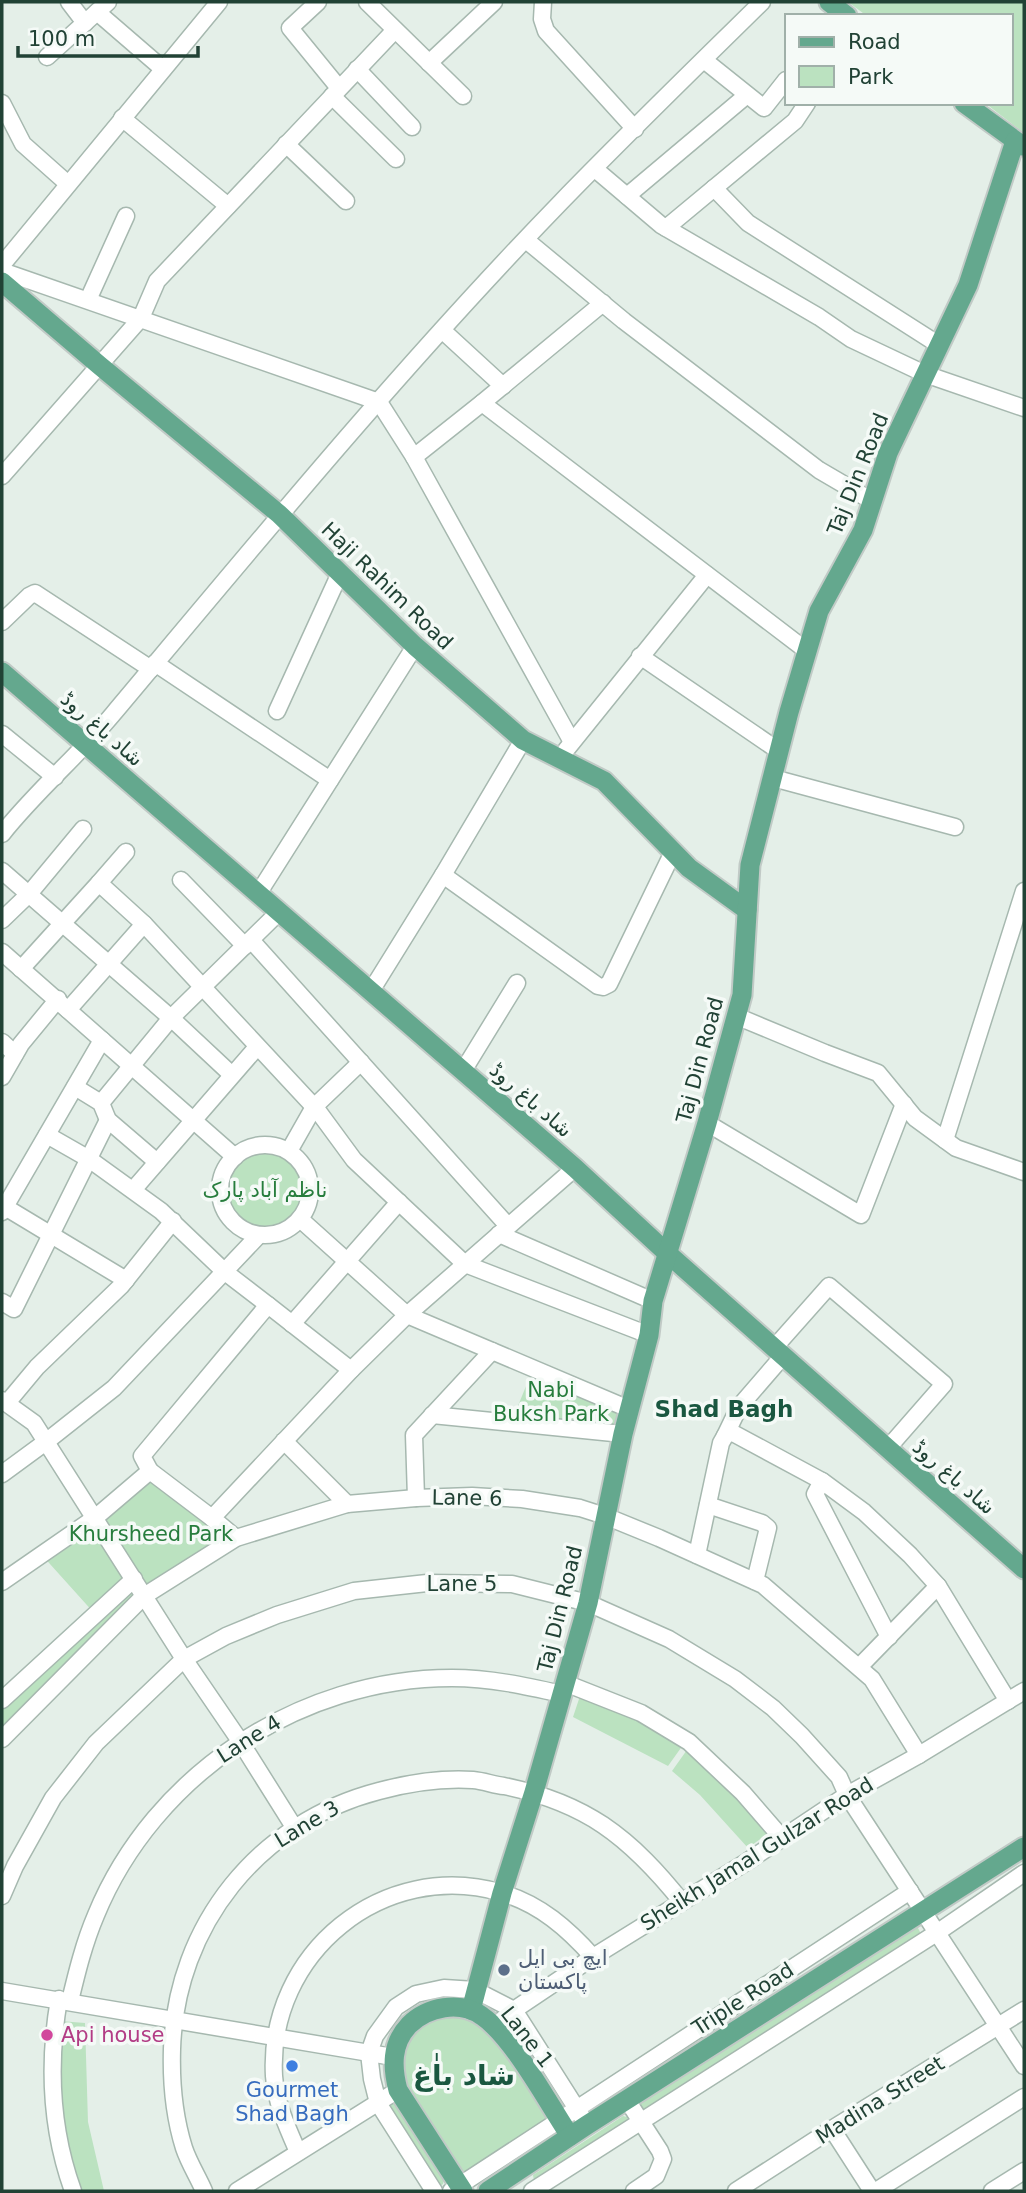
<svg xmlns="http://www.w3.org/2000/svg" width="1026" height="2193" viewBox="0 0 1026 2193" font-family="'DejaVu Sans',Cairo,sans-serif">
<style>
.green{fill:#bbe2c0}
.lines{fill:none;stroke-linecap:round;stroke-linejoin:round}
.minor-casing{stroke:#a6b8af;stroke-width:19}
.major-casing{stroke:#c1cac6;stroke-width:23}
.minor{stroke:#fff;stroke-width:16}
.major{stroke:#64a88e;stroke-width:19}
.service-dot{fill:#5c6f8a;stroke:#f5faf7;stroke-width:2.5}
.hotel-dot{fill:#d1479c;stroke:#f5faf7;stroke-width:2.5}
.shop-dot{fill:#3f7fe0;stroke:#f5faf7;stroke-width:2.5}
.labels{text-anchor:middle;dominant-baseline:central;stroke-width:7;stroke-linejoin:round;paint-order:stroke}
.street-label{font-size:21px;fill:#214235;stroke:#f5faf7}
.park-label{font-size:21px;fill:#277d3d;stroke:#f5faf7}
.service-label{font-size:21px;fill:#4e5e75;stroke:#f5faf7;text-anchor:start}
.hotel-label{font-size:21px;fill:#b23c85;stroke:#f5faf7;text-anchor:start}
.shop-label{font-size:21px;fill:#366cbe;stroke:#f5faf7}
.neighbourhood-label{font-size:23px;font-weight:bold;fill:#1a5740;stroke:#f5faf7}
.district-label{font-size:28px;font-weight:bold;fill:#1a5740;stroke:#f5faf7}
</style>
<rect width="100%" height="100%" fill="#e4efe8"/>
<g class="green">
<path d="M 848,2 L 1024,2 L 1024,133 L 985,103 L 1010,103 L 1010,16 L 867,16 Z"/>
<circle cx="265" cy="1190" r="45"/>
<path d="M 533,1369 L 629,1409 L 623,1434 L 511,1423 Z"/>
<path d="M 150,1471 L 236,1538 L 144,1596 L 2,1739 L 2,1703 L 95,1614 L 41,1554 Z"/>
<path d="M 581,1693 L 641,1717 L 683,1745 L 668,1766 L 573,1717 Z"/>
<path d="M 689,1747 L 771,1831 L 748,1848 L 700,1795 L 672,1771 Z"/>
<path d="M 914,1927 L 918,1928 L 921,1934 L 645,2116 L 638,2105 Z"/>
<path d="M 456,2013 L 489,2025 L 551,2122 L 462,2181 L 402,2080 L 403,2050 L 412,2033 L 426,2021 Z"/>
<path d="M 60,2021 L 85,2023 L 88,2122 L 104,2191 L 76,2191 L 56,2108 Z"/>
<path d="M 394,2100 L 444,2179 L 443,2184 L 440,2186 L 435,2184 L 390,2106 Z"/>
<path d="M 623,2116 L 627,2117 L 629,2122 L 534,2181 L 533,2175 Z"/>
</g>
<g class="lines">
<g class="minor-casing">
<g id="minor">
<path d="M 69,2 L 85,23"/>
<path d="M 318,2 L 290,28 L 339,88"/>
<path d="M 367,2 L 463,96"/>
<path d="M 543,2 L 542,19 L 546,31 L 635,129"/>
<path d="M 97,12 L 163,69"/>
<path d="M 47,57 L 108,2"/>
<path d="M 704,60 L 764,108 L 786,80"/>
<path d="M 429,63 L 494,2"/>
<path d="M 357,69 L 412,127"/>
<path d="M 332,96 L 396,159"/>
<path d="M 2,103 L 23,144 L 68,184"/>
<path d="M 122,118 L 228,206"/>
<path d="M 286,144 L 346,201"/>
<path d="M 595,169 L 661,225 L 819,317 L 851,339 L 925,374 L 1024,408"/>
<path d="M 714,188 L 748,223 L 939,345"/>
<path d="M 627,196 L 747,95"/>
<path d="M 666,228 L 795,121 L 807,103"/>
<path d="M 526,240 L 624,321 L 819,470 L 872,501"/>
<path d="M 2,265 L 219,2"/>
<path d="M 2,271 L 379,402 L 414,457 L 572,742"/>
<path d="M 88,300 L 126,216"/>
<path d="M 442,330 L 503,386"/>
<path d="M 482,403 L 807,651"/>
<path d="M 414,457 L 482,403 L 603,303"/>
<path d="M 2,476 L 141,318 L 157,281 L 395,30"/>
<path d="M 2,622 L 29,596 L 35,593 L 151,669"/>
<path d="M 640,656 L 779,751"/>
<path d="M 155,663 L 330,780"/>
<path d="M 277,711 L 340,573"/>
<path d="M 2,734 L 55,777"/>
<path d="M 566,750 L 707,575"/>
<path d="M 773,778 L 955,827"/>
<path d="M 2,834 C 36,791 78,756 113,714 C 259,540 403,365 561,202 C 627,134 695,68 762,2"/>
<path d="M 2,871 L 171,1018 L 232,1075"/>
<path d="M 443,875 L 598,986 L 603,987 L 609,984 L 673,852"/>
<path d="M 181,880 L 245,946"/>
<path d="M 99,883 L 126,852"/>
<path d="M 258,894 L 415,646"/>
<path d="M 2,920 L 29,894 L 83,829"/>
<path d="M 251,940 L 508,1226"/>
<path d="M 2,952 L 235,1157"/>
<path d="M 21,969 L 99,883 L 144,924 L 318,1111 L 354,1160 L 465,1264 L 649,1335"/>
<path d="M 371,991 L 443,875 L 523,740"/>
<path d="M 68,1010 L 144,924"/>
<path d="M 736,1016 L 825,1053 L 878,1073 L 915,1118 L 956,1148 L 1024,1172"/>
<path d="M 2,1042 L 15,1054"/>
<path d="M 463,1071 L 517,983"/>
<path d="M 2,1077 L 21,1044 L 58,999"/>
<path d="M 75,1087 L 101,1103 L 108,1120 L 157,1162"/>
<path d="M 101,1103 L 171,1018 L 279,912"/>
<path d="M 707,1123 L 861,1215 L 904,1104"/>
<path d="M 47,1135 L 89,1159 L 161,1211 L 225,1272 L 268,1305"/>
<path d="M 945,1140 L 1024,891"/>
<circle cx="265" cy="1190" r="45"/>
<path d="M 289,1151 L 314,1107 L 361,1062"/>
<path d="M 133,1190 L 257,1047"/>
<path d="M 5,1207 L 126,1280"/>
<path d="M 2,1212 L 102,1040"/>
<path d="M 300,1219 L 407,1315 L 629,1409"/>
<path d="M 499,1234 L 653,1301"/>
<path d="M 2,1302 L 14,1309 L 108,1120"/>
<path d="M 292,1324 L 399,1202"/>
<path d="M 774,1348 L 829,1286 L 944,1384 L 888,1448"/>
<path d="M 2,1400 L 34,1423 L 184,1659 L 240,1741 L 294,1827"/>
<path d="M 7,1403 L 37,1367 L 121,1286 L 173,1221"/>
<path d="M 432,1415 L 623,1434"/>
<path d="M 725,1436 L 739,1407 L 783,1356"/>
<path d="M 284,1441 L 347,1504"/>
<path d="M 150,1471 L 212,1518"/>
<path d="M 2,1474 L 47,1441 L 114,1388 L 259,1235"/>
<path d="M 822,1481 L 815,1494 L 889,1637"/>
<path d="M 416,1498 L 414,1435 L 492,1351"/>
<path d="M 708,1505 L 762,1523 L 768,1528 L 755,1581"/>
<path d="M 236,1538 L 212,1518 L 351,1370 L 407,1315 L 575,1168"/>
<path d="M 697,1555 L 721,1443 L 725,1436 L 731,1432 L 822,1481 L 864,1512 L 910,1555 L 938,1586 L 1008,1701"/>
<path d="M 2,1582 L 96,1517 L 150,1471 L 142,1456 L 268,1305 L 351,1370"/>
<path d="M 859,1667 L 938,1586"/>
<path d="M 565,1683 L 641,1713 L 689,1742 L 743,1793 L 782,1838"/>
<path d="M 2,1700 L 134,1579"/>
<path d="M 2,1739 L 144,1596 L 236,1538 L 347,1504 L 416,1498 L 472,1496 L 522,1499 L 580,1508 L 605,1516 L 659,1538 L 763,1585 L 872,1679 L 919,1755"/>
<path d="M 2,1896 L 15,1866 L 53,1798 L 96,1743 L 184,1659 L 226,1636 L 277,1615 L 354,1591 L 427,1583 L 512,1584 L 588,1603 L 669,1639 L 735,1679 L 773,1708 L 802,1736 L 839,1777 L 847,1795 L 1024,2066"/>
<path d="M 2,1991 L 393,2057"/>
<path d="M 59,1999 C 48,2063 51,2130 73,2191"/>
<path d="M 70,2001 C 77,1972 84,1943 96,1915 C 154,1774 300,1678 452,1678 C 490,1678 526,1686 562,1694"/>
<path d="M 495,2026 L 514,2010 L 593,1957 L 748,1861 L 847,1795 L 919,1755 L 1024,1691"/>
<path d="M 627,2100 L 660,2151 L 663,2159 L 656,2176 L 634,2191"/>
<path d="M 832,2129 L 872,2191"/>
<path d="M 298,2152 C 287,2127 276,2103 274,2076 C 267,1953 384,1858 502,1893 C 540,1904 568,1929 593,1957"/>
<path d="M 204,2191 C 198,2177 189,2163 184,2148 C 174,2116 171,2082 172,2049 C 176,1925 259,1822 379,1791 C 409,1783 442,1778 473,1780 C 484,1781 494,1785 504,1786 C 539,1793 573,1805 603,1825 C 634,1846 658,1872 682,1902"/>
<path d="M 237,2191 L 398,2090"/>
<path d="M 434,2191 L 378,2103 L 372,2079 L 369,2053 L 375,2036 L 396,2007 L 416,1994 L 444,1988 L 475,1990 L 514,2010 L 582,2117"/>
<path d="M 451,2191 L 910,1891"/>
<path d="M 532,2191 L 938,1932 L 1024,1873"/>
<path d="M 736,2191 L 832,2129 L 1024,2010"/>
<path d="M 876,2191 L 1024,2097"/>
<path d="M 992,2191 L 1024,2171"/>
</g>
</g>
<g class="major-casing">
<g id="major">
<path d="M 829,2 L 847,16"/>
<path d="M 964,103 L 1023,146"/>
<path d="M 2,282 L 99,365 L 279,514 L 415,646 L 523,740 L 604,781 L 689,868 L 747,910"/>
<path d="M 2,672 L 575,1168 L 667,1253 L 1024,1569"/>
<path d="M 471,2010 L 502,1893 L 534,1792 L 588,1603 L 623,1434 L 649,1335 L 653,1301 L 707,1123 L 742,995 L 750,865 L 789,712 L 819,611 L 863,530 L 888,453 L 968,285 L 1015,141"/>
<path d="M 463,2191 L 398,2090 C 392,2067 391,2044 409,2025 C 427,2007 460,2000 482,2016 C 513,2037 548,2103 570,2136"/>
<path d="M 488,2191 L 587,2125 L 1024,1847"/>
</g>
</g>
<use href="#minor" class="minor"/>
<use href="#major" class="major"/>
</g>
<circle class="service-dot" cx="504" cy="1970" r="7"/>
<circle class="hotel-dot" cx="47" cy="2035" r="7"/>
<circle class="shop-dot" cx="292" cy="2066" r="7"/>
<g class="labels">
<g class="street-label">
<text transform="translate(858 474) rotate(-68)">Taj Din Road</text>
<text transform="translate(387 586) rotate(44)">Haji Rahim Road</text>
<text transform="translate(102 729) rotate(41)">شاد باغ روڈ</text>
<text transform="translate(700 1060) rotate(-75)">Taj Din Road</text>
<text transform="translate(531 1100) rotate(41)">شاد باغ روڈ</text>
<text transform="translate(954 1477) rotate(41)">شاد باغ روڈ</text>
<text transform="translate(467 1498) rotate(1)">Lane 6</text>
<text x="462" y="1584">Lane 5</text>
<text transform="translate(560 1609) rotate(-76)">Taj Din Road</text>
<text transform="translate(249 1739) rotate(-32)">Lane 4</text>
<text transform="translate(307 1824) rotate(-31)">Lane 3</text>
<text transform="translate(757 1854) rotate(-32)">Sheikh Jamal Gulzar Road</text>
<text transform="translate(743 1999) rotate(-33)">Triple Road</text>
<text transform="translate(527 2037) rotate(52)">Lane 1</text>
<text transform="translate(880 2100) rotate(-32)">Madina Street</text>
</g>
<g class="park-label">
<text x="265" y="1190">ناظم آباد پارک</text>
<text x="551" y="1390">Nabi<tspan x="551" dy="24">Buksh Park</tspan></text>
<text x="151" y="1534">Khursheed Park</text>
</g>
<g class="service-label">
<text x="518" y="1958">ایچ بی ایل<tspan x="518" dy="24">پاکستان</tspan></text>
</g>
<g class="hotel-label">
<text x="61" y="2035">Api house</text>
</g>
<g class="shop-label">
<text x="292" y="2090">Gourmet<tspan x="292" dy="24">Shad Bagh</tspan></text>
</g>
<g class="neighbourhood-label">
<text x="724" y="1409">Shad Bagh</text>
</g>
<g class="district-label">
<text x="464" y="2075">شاد باٰغ</text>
</g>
</g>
<rect width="1026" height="2193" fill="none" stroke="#214235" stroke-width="7"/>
<rect x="785" y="14" width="228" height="91" fill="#f5faf7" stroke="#a0b0a9" stroke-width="2"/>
<rect x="799" y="37" width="35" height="10" fill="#64a88e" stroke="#a0b0a9" stroke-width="2"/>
<text x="848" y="49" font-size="21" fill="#214235">Road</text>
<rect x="799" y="66" width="35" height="21" fill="#bbe2c0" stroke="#a0b0a9" stroke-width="2"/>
<text x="848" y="84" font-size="21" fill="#214235">Park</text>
<path d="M18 46v10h180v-10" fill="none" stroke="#214235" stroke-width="3.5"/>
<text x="28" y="46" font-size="21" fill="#214235" stroke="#f5faf7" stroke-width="5" paint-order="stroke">100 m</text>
</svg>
